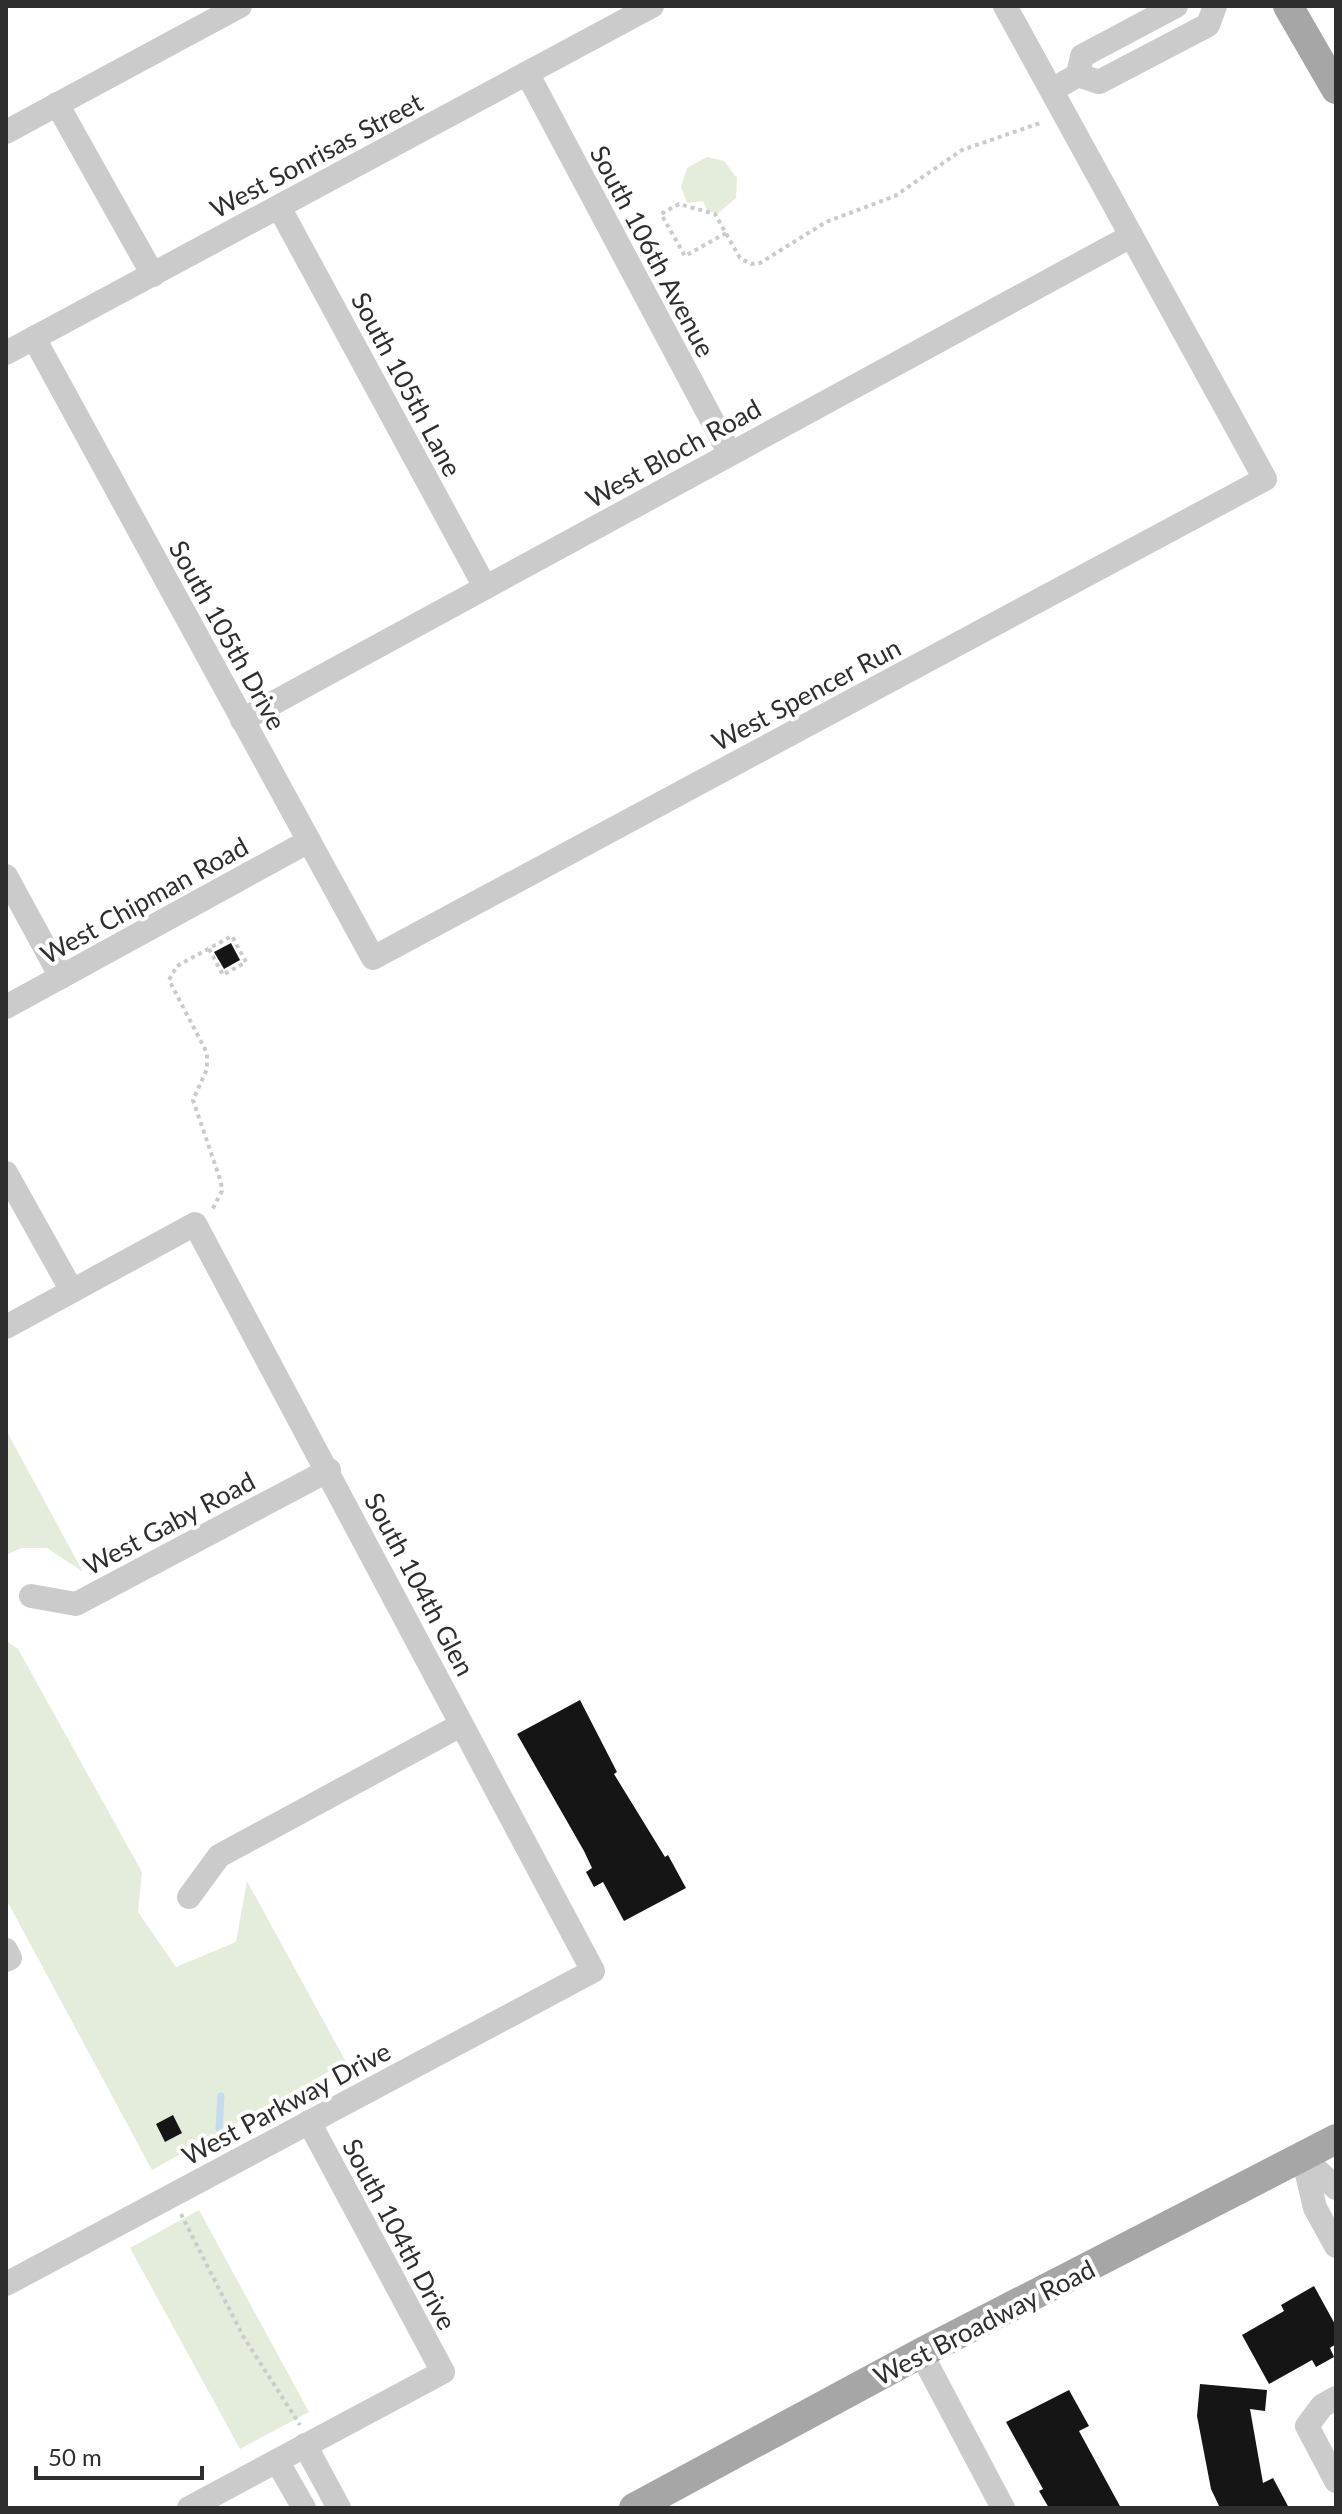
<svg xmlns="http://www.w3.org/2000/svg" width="1342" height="2514" viewBox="0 0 1342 2514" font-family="Lato,sans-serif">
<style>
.green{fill:#e4eddb}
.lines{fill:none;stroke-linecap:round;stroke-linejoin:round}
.stream{stroke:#c5dcef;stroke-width:7}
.building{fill:#151515}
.path{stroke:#cbcbcb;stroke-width:4;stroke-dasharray:4 4;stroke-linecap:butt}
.minor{stroke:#cbcbcb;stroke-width:24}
.major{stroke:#a6a6a6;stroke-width:30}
.labels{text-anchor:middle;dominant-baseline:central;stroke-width:8;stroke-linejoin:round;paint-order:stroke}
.street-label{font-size:26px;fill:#2e2e2e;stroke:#fff}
</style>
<rect width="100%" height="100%" fill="#fff"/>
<g class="green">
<path d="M 707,157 L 724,161 L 737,178 L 736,198 L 717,214 L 707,210 L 703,201 L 687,203 L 681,187 L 687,168 Z"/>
<path d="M 6,1430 L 83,1572 L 47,1548 L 22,1548 L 6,1555 Z"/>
<path d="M 6,1641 L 18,1649 L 142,1872 L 138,1912 L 176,1967 L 236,1942 L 247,1881 L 346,2062 L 152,2170 L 6,1899 Z"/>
<path d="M 199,2210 L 309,2412 L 240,2449 L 130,2248 Z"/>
</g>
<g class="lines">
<path class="stream" d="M 221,2096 L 219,2128 L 224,2140"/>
</g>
<g class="building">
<path d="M 231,943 L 240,960 L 224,969 L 214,952 Z"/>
<path d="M 580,1700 L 617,1772 L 614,1774 L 665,1857 L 668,1855 L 686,1888 L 624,1921 L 603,1882 L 594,1887 L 586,1872 L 592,1868 L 584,1851 L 517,1734 Z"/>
<path d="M 173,2115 L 182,2133 L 165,2142 L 156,2124 Z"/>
<path d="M 1314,2286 L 1336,2326 L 1336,2344 L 1330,2348 L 1334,2357 L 1316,2367 L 1312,2360 L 1269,2384 L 1242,2335 L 1284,2311 L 1281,2305 Z"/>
<path d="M 1200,2384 L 1267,2390 L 1265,2411 L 1250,2409 L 1263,2483 L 1273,2478 L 1289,2508 L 1220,2508 L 1211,2489 L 1197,2416 Z"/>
<path d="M 1069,2390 L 1089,2426 L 1079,2431 L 1121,2508 L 1049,2508 L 1039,2491 L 1043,2489 L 1006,2422 Z"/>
</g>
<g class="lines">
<g class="path">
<path d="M 726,233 L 685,256 L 661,214 L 679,204 L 715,214 L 740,258 L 751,264 L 760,263 L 826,222 L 895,196 L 962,150 L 1043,122"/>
<path d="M 209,949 L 223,975 L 246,962 L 232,936 L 177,966 L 169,980 L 207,1053 L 207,1069 L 193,1100 L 221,1182 L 222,1191 L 212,1210"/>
<path d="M 181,2214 L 243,2336 L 300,2425"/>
</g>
<g class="minor">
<path d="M 527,73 L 730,454"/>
<path d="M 1078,75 L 1082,56 L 1176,6"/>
<path d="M 1052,90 L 1078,75 L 1099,82 L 1208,25 L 1215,6"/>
<path d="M 57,104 L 153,275"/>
<path d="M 6,132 L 240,6"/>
<path d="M 279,207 L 485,587"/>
<path d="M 34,338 L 373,958 L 1265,479 L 1005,6"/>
<path d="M 6,353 L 652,6"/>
<path d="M 242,720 L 1131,236"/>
<path d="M 6,876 L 61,977"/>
<path d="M 6,1007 L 309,841"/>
<path d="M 6,1173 L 72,1291"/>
<path d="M 6,1327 L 195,1224 L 593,1971 L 6,2284"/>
<path d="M 31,1596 L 76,1604 L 329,1470"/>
<path d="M 189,1897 L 219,1856 L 461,1725"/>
<path d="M 6,1950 L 10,1958 L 6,1960"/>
<path d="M 1303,2157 L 1315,2208 L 1336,2246"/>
<path d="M 1303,2157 L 1336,2188"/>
<path d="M 921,2353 L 1003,2508"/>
<path d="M 1336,2398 L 1322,2406 L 1307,2426 L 1336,2481"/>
<path d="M 305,2445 L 339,2508"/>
<path d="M 277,2461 L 304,2508"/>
<path d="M 189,2508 L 443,2372 L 309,2122"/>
</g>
<g class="major">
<path d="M 1288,6 L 1336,89"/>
<path d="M 634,2508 L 921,2353 L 1336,2139"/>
</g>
</g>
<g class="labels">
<g class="street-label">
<text transform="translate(316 155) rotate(-28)">West Sonrisas Street</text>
<text transform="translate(653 251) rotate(62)">South 106th Avenue</text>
<text transform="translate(407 384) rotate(62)">South 105th Lane</text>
<text transform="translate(673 453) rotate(-29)">West Bloch Road</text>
<text transform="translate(228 635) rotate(61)">South 105th Drive</text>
<text transform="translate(806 694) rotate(-28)">West Spencer Run</text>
<text transform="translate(144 900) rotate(-29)">West Chipman Road</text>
<text transform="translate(169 1523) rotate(-28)">West Gaby Road</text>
<text transform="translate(420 1584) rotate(62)">South 104th Glen</text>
<text transform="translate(286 2103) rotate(-28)">West Parkway Drive</text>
<text transform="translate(400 2234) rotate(62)">South 104th Drive</text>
<text transform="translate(984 2322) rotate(-27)">West Broadway Road</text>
</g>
</g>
<rect width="1342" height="2514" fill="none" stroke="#2e2e2e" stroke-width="16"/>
<path d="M36 2466v12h166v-12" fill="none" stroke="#2e2e2e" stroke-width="4"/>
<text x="48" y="2466" font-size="24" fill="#2e2e2e" stroke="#ffffff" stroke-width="6" paint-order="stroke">50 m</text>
</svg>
